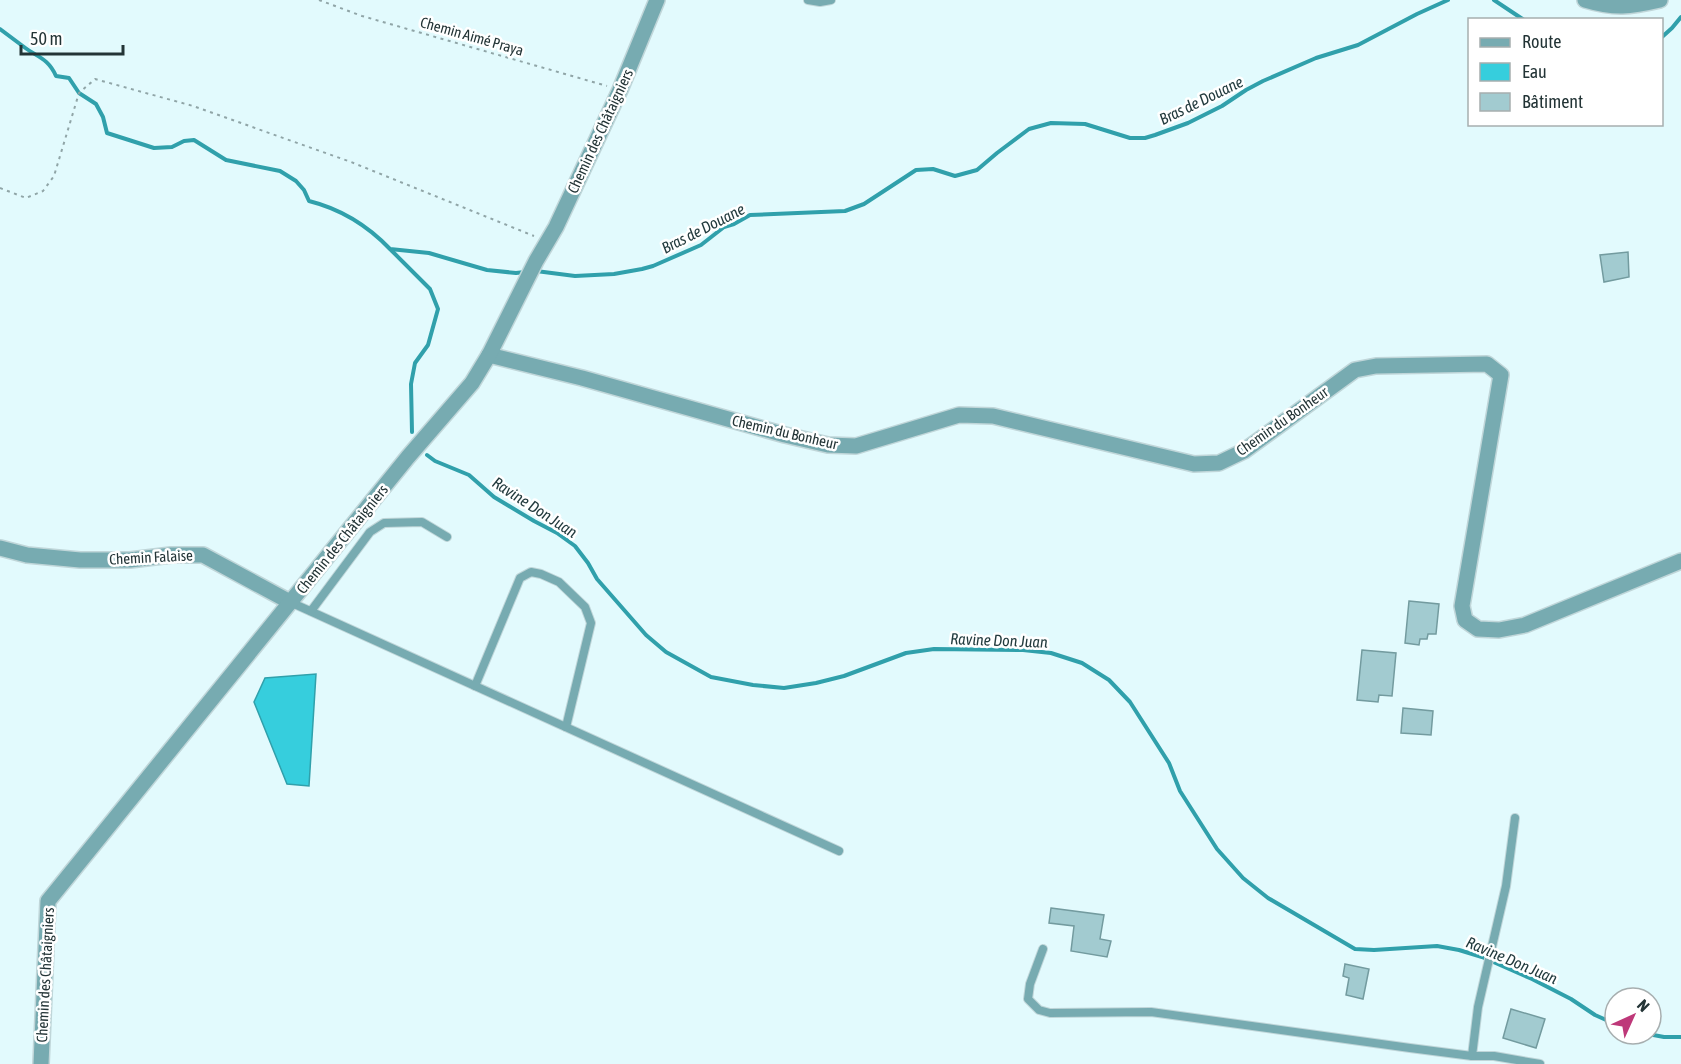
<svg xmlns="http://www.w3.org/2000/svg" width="1681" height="1064" viewBox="0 0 1681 1064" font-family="'Asap Condensed',sans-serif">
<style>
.water{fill:#36cedd;stroke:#30a0ab;stroke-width:1.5}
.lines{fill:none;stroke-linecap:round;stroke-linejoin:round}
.stream{stroke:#30a0ab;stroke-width:4}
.building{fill:#a2cbd0;stroke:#739b9f;stroke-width:1.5}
.lane-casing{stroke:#c0d6d9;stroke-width:10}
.street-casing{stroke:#c0d6d9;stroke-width:18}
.path{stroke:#90a5a7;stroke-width:2;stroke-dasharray:3 4.5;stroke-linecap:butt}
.lane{stroke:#77abb1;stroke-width:8}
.street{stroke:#77abb1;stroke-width:15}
.labels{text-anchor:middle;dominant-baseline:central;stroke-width:5;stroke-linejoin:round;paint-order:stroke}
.street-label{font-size:15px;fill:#233436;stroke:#fff}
.water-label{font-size:16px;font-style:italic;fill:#233b3e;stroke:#fff}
</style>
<rect width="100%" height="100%" fill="#e2fafd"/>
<path class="water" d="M 316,674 L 309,786 L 287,784 L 254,702 L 265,678 Z"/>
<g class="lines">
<g class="stream">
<path d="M 1494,0 L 1524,20"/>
<path d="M 0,29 C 8,35 16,41 24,47 C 37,57 48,58 56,76 L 69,78 L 79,93 L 96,104 L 103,117 L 107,133 L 154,148 L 172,147 L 184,141 L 194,140 L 226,160 L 280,171 L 296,181 L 304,190 L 309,201 C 341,209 367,225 390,249 L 429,253 L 487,270 L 516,273 L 525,272"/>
<path d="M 1662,37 L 1672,28 L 1681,17"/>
<path d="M 391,250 L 430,289 L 438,309 L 428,345 L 415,363 L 411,384 L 412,432"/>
<path d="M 536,271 L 575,276 L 614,274 L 642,269 L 653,266 L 701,245 L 724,227 L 734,224 L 750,215 L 845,211 L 864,204 L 916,170 L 933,169 L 955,176 L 977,170 L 997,153 L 1029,129 L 1051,123 L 1085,124 L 1130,138 L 1145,138 L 1155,135 L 1188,123 L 1222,106 L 1246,90 L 1263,81 L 1316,58 L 1358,45 L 1417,14 L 1448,0"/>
<path d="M 427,455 L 435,461 L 469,475 L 494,497 L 534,521 L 557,533 L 575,546 L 588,563 L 597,579 L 646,635 L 666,652 L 711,677 L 753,685 L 784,688 L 816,683 L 844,676 L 906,653 L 934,649 L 1023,650 L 1051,653 L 1082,663 L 1109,680 L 1130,702 L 1169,763 L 1180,791 L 1217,849 L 1243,878 L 1268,898 L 1355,949 L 1374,950 L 1437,946 L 1459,950 L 1482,957 L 1532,979 L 1571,999 L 1595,1015 L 1615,1024"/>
<path d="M 1648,1034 L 1664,1037 L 1681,1037"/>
</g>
</g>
<g class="building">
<path d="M 1628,252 L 1629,277 L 1604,282 L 1600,255 Z"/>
<path d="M 1409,601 L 1439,604 L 1436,634 L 1428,634 L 1427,639 L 1420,639 L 1419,645 L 1405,643 Z"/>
<path d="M 1362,650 L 1396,653 L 1392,696 L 1379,695 L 1378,702 L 1357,700 Z"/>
<path d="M 1403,708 L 1433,711 L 1431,735 L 1401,733 Z"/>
<path d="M 1051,908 L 1104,915 L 1100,939 L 1111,941 L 1107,957 L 1071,951 L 1074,926 L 1049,923 Z"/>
<path d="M 1345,964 L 1369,969 L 1363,999 L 1346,995 L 1349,978 L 1343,976 Z"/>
<path d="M 1511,1009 L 1545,1019 L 1536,1048 L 1503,1038 Z"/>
</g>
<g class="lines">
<g class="lane-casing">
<g id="lane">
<path d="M 808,0 L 820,2 L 831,0"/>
<path d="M 290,602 L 839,851"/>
<path d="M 311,611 L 370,532 L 384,523 L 422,522 L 447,537"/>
<path d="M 475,686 L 520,578 L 531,572 L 541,574 L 559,582 L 585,607 L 591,623 L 566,727"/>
<path d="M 1043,949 L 1030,984 L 1028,999 L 1039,1010 L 1050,1013 L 1151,1012 L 1410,1048 L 1472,1056 L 1494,1056 L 1540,1064"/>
<path d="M 1472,1056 L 1478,1007 L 1506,886 L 1515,818"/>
</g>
</g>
<g class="street-casing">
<g id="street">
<path d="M 1585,0 C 1615,9 1630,7 1660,0"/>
<path d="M 489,355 L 582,378 L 785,435 L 828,445 L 856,446 L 959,415 L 993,416 L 1194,464 L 1219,463 L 1244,451 L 1355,370 L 1376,366 L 1487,364 L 1501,375 L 1462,606 L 1465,620 L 1478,629 L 1499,630 L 1525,625 L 1681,561"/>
<path d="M 0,548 L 27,555 L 80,560 L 130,560 L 171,555 L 203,555 L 290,602"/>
<path d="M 41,1064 L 48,901 L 408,457 L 472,383 L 489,355 L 536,261 L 556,227 L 620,90 L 657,0"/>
</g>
</g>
<g class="path">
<path d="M 319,0 L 362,16 L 607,86"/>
<path d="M 0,188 L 26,198 L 43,191 L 54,176 L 79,93 L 95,79 L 193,106 L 351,162 L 534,236"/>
</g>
<use href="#lane" class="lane"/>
<use href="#street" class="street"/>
</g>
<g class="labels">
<g class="street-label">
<text transform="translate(472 36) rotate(16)">Chemin Aimé Praya</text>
<text transform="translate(600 131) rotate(-65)">Chemin des Châtaigniers</text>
<text transform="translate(1282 421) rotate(-35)">Chemin du Bonheur</text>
<text transform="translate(785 432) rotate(13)">Chemin du Bonheur</text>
<text transform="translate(342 539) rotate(-51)">Chemin des Châtaigniers</text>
<text transform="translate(151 557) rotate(-3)">Chemin Falaise</text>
<text transform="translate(45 975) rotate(-87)">Chemin des Châtaigniers</text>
</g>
<g class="water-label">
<text transform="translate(1201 100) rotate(-26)">Bras de Douane</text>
<text transform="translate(703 228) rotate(-27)">Bras de Douane</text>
<text transform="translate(535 507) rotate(33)">Ravine Don Juan</text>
<text transform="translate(999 640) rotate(2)">Ravine Don Juan</text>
<text transform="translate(1512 960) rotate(23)">Ravine Don Juan</text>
</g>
</g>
<rect x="1468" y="18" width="195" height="108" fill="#ffffff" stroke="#a7aeaf" stroke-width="1.5"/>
<rect x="1480" y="38" width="30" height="9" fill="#77abb1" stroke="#a7aeaf" stroke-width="1.5"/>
<text x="1522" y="48" font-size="18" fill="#233436">Route</text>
<rect x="1480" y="63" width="30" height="18" fill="#36cedd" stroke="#a7aeaf" stroke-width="1.5"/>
<text x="1522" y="78" font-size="18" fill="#233436">Eau</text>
<rect x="1480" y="93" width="30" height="18" fill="#a2cbd0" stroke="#a7aeaf" stroke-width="1.5"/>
<text x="1522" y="108" font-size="18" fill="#233436">Bâtiment</text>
<g transform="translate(1633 1016) rotate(45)"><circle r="28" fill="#ffffff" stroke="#a7aeaf" stroke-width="1.5"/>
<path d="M0-4.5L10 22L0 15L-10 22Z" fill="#be3879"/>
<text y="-9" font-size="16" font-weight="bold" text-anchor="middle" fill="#233436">N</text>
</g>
<path d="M21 45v9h102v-9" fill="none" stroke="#233436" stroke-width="3"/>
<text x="30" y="45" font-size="18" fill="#233436" stroke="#ffffff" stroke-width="4.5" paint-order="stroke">50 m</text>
</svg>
